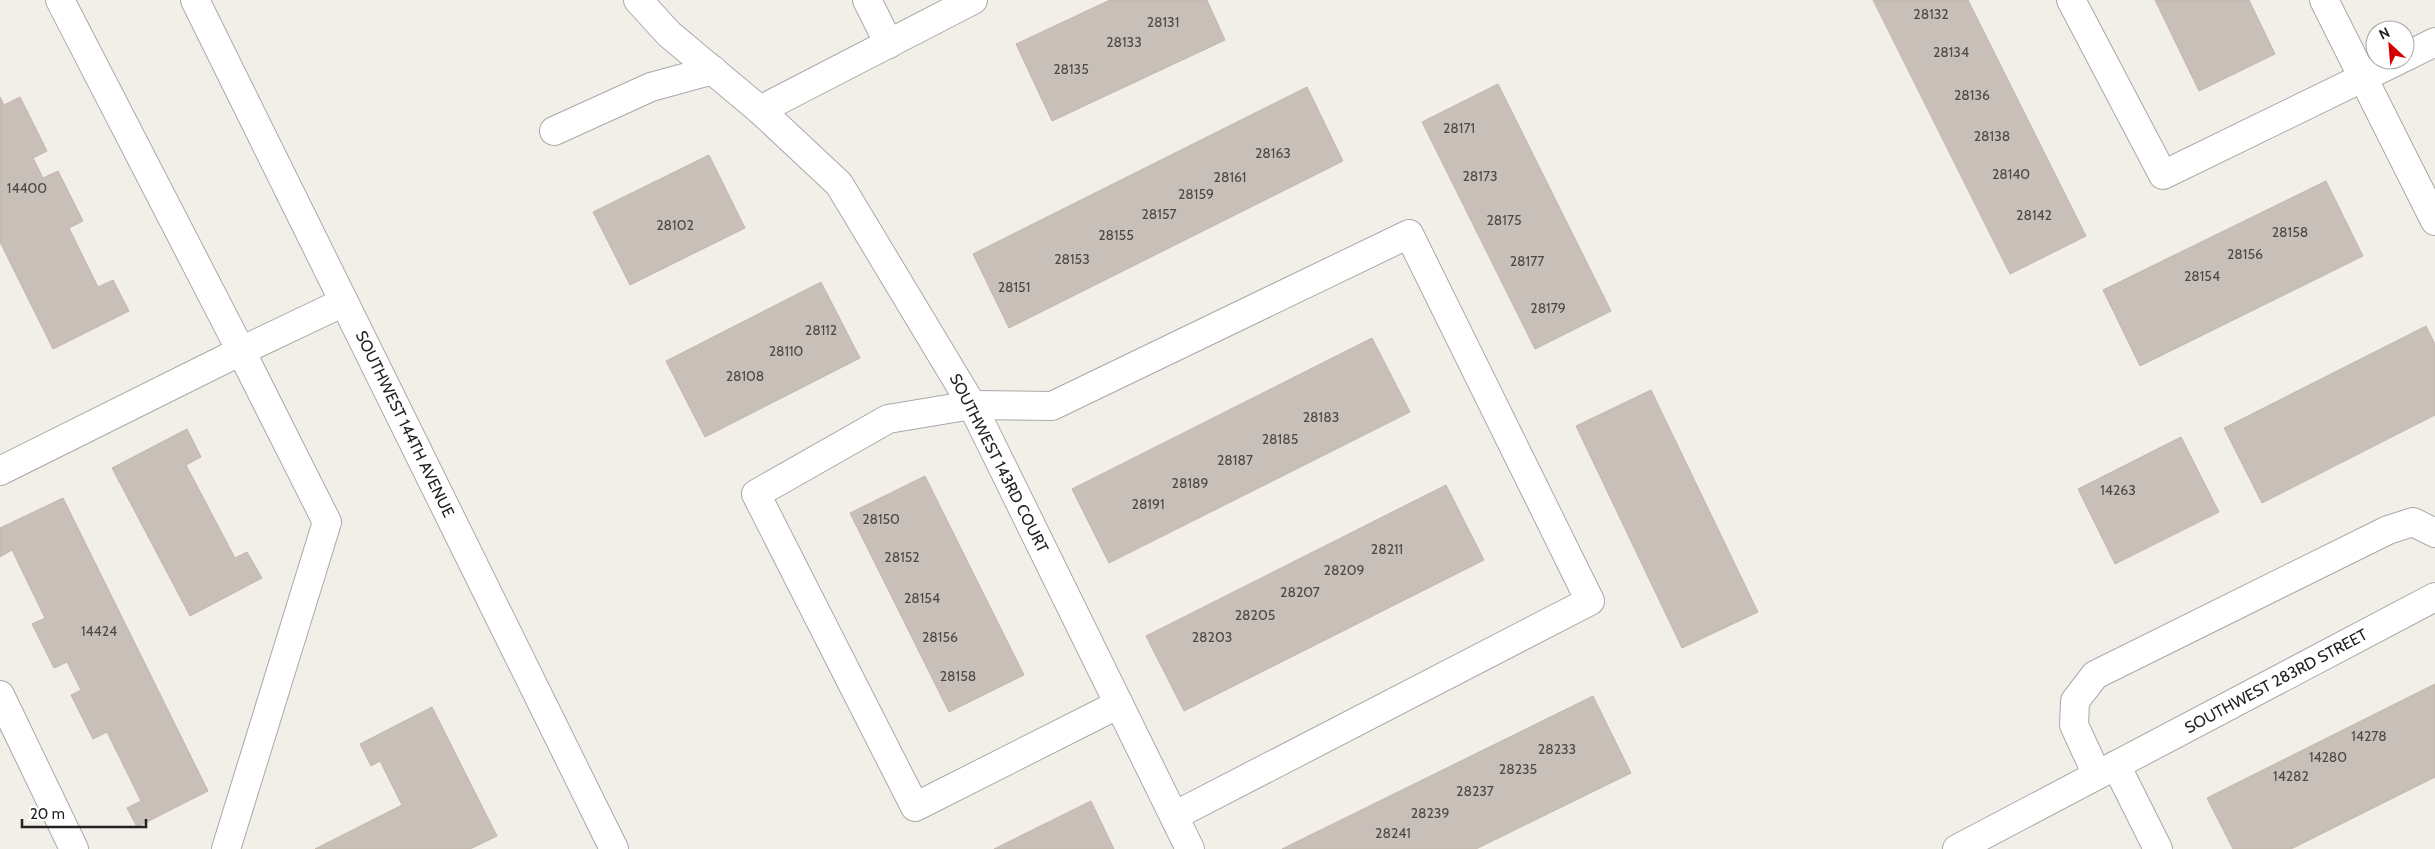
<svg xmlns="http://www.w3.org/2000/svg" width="2435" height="849" viewBox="0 0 2435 849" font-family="Cabin,sans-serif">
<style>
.building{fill:#c7bfb8;stroke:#c4b6ab}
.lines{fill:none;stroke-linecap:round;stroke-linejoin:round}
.minor-casing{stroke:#a9a9a9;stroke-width:30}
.minor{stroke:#fff;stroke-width:28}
.labels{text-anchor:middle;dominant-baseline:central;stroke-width:4;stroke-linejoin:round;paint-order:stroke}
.number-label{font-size:14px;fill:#4b4948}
.street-label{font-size:16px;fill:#222;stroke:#fff}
</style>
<rect width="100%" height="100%" fill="#f2efe9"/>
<g class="building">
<path d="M 1110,0 L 1207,0 L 1225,40 L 1052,121 L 1016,44 Z"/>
<path d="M 1873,0 L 1968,0 L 2086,236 L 2010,274 Z"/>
<path d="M 2155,0 L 2249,0 L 2275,54 L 2199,91 Z"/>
<path d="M 1498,84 L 1611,311 L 1535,349 L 1422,122 Z"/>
<path d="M 1307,87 L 1343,161 L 1009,328 L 973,254 Z"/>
<path d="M 0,97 L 4,105 L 20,97 L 47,151 L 33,158 L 43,178 L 58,171 L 83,221 L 69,228 L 98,287 L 113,280 L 129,311 L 53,349 L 0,242 Z"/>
<path d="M 709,155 L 745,228 L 630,285 L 593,212 Z"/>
<path d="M 2326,181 L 2363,256 L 2140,366 L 2103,290 Z"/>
<path d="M 821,282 L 860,358 L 705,437 L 666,361 Z"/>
<path d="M 2426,326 L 2435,344 L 2435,415 L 2262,503 L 2224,428 Z"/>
<path d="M 1372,338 L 1410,412 L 1109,563 L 1072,489 Z"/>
<path d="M 1651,390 L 1758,612 L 1682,648 L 1576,426 Z"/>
<path d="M 187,429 L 201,457 L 186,465 L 235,558 L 247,552 L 262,578 L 190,616 L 112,468 Z"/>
<path d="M 2181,437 L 2219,512 L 2115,564 L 2078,489 Z"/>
<path d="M 925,476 L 1024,675 L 949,712 L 850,513 Z"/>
<path d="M 1446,485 L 1484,560 L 1184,711 L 1146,636 Z"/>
<path d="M 63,498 L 208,791 L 137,827 L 127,808 L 141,801 L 107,732 L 93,739 L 71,695 L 81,690 L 67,662 L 54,668 L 32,624 L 45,618 L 12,550 L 0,557 L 0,528 Z"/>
<path d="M 2435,684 L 2435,777 L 2291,849 L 2233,849 L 2207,798 Z"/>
<path d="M 1593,696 L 1631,773 L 1476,849 L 1282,849 Z"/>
<path d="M 432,707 L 497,836 L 470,849 L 315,849 L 402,805 L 380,761 L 371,766 L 360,744 Z"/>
<path d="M 1091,801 L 1114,849 L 994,849 Z"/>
</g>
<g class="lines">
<g class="minor-casing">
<g id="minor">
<path d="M 195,0 L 614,849"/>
<path d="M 638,0 L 669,34 L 760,110 L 839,184 L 972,405 L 1190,849"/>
<path d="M 867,0 L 889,44"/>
<path d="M 2071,0 L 2163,175 L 2399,60"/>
<path d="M 2324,0 L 2435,221"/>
<path d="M 2405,57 L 2435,42"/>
<path d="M 760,110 L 973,0"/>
<path d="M 554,131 L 651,87 L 713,70"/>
<path d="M 0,471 L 241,351 L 60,0"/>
<path d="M 0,695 L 74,849"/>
<path d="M 1119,704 L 915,807 L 756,494 L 888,419 L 972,405 L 1052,406 L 1409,234 L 1590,601 L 1174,816"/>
<path d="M 2116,765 L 2158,849"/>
<path d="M 2097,775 L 2074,725 L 2075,701 L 2095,675 L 2388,530 L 2413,522 L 2435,533"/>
<path d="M 226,849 L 327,522 L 241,351 L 344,302"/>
<path d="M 1957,849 L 2435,597"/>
</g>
</g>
<use href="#minor" class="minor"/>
</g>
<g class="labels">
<g class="number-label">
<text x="1931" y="14">28132</text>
<text x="1163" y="22">28131</text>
<text x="1124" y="42">28133</text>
<text x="1951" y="52">28134</text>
<text x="1071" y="69">28135</text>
<text x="1972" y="95">28136</text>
<text x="1459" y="128">28171</text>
<text x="1992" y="136">28138</text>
<text x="1273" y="153">28163</text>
<text x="2011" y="174">28140</text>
<text x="1480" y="176">28173</text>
<text x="1230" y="177">28161</text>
<text x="27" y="188">14400</text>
<text x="1196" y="194">28159</text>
<text x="1159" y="214">28157</text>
<text x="2034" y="215">28142</text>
<text x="1504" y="220">28175</text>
<text x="675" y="225">28102</text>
<text x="2290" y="232">28158</text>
<text x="1116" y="235">28155</text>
<text x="2245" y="254">28156</text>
<text x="1072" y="259">28153</text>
<text x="1527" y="261">28177</text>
<text x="2202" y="276">28154</text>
<text x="1014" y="287">28151</text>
<text x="1548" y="308">28179</text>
<text x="821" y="330">28112</text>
<text x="786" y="351">28110</text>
<text x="745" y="376">28108</text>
<text x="1321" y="417">28183</text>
<text x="1280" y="439">28185</text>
<text x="1235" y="460">28187</text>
<text x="1190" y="483">28189</text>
<text x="2118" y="490">14263</text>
<text x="1148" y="504">28191</text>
<text x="881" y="519">28150</text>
<text x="1387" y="549">28211</text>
<text x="902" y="557">28152</text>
<text x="1344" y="570">28209</text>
<text x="1300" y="592">28207</text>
<text x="922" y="598">28154</text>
<text x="1255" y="615">28205</text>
<text x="99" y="631">14424</text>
<text x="940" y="637">28156</text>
<text x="1212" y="637">28203</text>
<text x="958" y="676">28158</text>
<text x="2369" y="736">14278</text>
<text x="1557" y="749">28233</text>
<text x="2328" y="757">14280</text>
<text x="1518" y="769">28235</text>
<text x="2291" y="776">14282</text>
<text x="1475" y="791">28237</text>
<text x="1430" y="813">28239</text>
<text x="1393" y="833">28241</text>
</g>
<g class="street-label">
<text transform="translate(405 424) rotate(64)">SOUTHWEST 144TH AVENUE</text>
<text transform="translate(999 463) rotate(63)">SOUTHWEST 143RD COURT</text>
<text transform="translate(2276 681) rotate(-28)">SOUTHWEST 283RD STREET</text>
</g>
</g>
<g transform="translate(2390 45) rotate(334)"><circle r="24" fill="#ffffff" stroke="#a7a7a7"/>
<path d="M0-4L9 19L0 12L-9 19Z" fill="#d40000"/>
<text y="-8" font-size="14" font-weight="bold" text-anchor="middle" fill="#222222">N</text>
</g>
<path d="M22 819v8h124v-8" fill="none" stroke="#222222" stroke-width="2.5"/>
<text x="30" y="819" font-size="15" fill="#222222" stroke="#ffffff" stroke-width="4" paint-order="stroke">20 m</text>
</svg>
